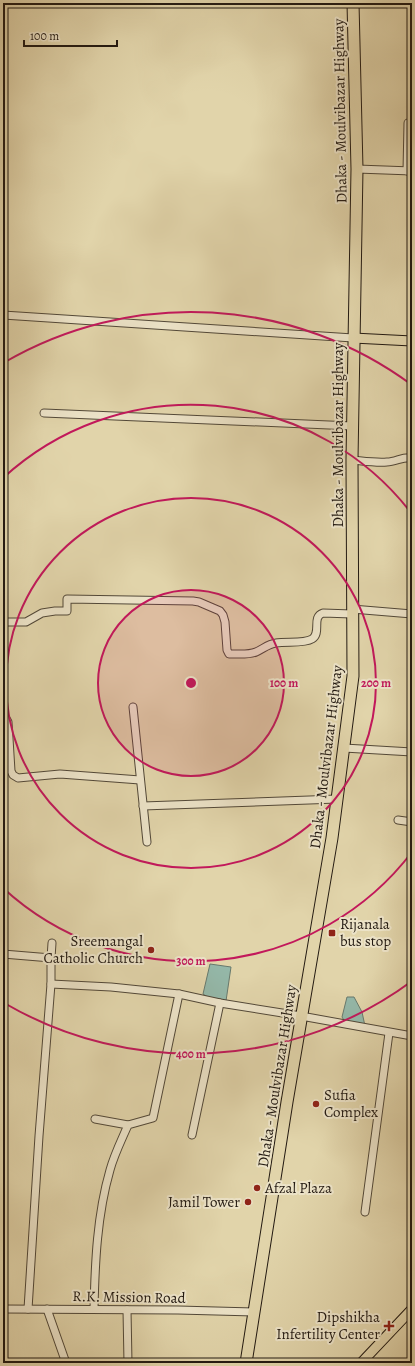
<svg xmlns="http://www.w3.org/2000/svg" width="415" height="1366" viewBox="0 0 415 1366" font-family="Alegreya,serif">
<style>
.water{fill:#94b8a9;stroke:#67796d}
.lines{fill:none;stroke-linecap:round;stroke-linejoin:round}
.minor-casing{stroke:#524838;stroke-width:9}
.major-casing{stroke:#231a12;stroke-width:11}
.highway-casing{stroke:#231a12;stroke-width:13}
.minor{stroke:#ece3c8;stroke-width:7}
.major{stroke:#e1d4aa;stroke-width:9}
.highway{stroke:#e1d4aa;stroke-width:11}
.ring{fill:none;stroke:#c2185b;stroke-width:2}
.poi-dot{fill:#8f2418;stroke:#ece3c8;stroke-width:1.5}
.labels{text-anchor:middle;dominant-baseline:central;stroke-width:4;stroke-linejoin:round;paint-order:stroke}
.street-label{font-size:15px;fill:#231a12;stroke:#ece3c8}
.poi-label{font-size:15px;fill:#231a12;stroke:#ece3c8;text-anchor:start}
.centre{fill:#c2185b;stroke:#ece3c8;stroke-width:2}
.ring-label{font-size:12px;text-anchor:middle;font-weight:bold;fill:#c2185b;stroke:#ece3c8;stroke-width:4;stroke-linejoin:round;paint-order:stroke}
</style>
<rect width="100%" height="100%" fill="#e1d4aa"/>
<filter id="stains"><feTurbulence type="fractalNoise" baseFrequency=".005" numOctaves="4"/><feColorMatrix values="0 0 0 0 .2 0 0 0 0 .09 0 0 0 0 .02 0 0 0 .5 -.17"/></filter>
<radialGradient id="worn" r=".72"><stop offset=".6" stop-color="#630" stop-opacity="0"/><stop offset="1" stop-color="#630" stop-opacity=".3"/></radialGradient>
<g class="water">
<path d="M 210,964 L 231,967 L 226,1001 L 209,998 L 203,994 Z"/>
<path d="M 347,997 L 354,997 L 362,1012 L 365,1026 L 345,1022 L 342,1017 Z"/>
</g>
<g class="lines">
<g class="minor-casing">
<g id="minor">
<path d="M 357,169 L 412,171"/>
<path d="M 407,171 L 408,123"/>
<path d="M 3,315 L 353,338"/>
<path d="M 44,413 L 352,426"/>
<path d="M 352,460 C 363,461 376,463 387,462 C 396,462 403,456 412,458"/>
<path d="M 352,609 L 412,614"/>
<path d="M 3,622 L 26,622 L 42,613 L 55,611 L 67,611 L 67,599 L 193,601 L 199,602 L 220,611 L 223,615 L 225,622 L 227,650 L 229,654 L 232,654 C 239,654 249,655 256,652 C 263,649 268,644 276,643 C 286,641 304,644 312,639 C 322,633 311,617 323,613 L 352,614"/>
<path d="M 133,707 L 147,842"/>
<path d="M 3,713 L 8,722 L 11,771 L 13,775 L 18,778 L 60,774 L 140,780"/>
<path d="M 344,748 L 412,752"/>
<path d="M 143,806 L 337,799"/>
<path d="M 398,820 L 412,822"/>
<path d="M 3,954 L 51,958"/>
<path d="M 51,984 L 111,987 L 179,994 L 220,1003 L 301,1016 L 412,1036"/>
<path d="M 95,1119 L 128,1125"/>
<path d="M 192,1135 L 220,1003"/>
<path d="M 365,1212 L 389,1033"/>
<path d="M 3,1309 L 178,1310 L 254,1312"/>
<path d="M 28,1309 L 39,1136 L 51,984 L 51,958 L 52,943"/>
<path d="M 47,1309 L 66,1363"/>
<path d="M 94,1309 C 95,1263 97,1215 110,1170 C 114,1155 122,1139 128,1125 L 153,1118 L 179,994"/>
<path d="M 127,1310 L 128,1363"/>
</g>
</g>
<g class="major-casing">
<g id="major">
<path d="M 353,338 L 412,341"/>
<path d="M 361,1363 L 412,1309"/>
</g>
</g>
<g class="highway-casing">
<path id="highway" d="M 246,1363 L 287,1102 L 332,838 L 353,676 L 352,460 L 357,169 L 353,3"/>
</g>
<use href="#minor" class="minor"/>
<use href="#major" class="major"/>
<use href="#highway" class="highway"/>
</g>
<circle cx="191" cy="683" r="93" fill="#c2185b" fill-opacity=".12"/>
<g class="ring">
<circle cx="191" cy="683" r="93"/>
<circle cx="191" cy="683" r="185"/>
<path d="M412 852A278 278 0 0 1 3 888M3 478A278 278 0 0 1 412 514"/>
<path d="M412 981A371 371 0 0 1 6 1004M5 362A371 371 0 0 1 412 385"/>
</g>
<g class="poi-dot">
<rect x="328" y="929" width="8" height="8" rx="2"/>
<circle cx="151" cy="950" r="4"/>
<circle cx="316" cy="1104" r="4"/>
<circle cx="257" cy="1188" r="4"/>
<circle cx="248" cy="1202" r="4"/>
<path d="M387 1320h4v4h4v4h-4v4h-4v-4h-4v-4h4z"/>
</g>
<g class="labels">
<g class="street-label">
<text transform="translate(340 111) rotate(-91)">Dhaka - Moulvibazar Highway</text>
<text transform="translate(338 435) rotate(-90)">Dhaka - Moulvibazar Highway</text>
<text transform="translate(326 757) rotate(-83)">Dhaka - Moulvibazar Highway</text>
<text transform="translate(277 1076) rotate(-81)">Dhaka - Moulvibazar Highway</text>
<text transform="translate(129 1297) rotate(1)">R.K. Mission Road</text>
</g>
<g class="poi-label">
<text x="340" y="924">Rijanala<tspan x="340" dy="17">bus stop</tspan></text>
<text x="143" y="941" text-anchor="end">Sreemangal<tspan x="143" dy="17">Catholic Church</tspan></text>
<text x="324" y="1095">Sufia<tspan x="324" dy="17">Complex</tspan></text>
<text x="265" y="1188">Afzal Plaza</text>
<text x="240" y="1202" text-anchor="end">Jamil Tower</text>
<text x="380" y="1317" text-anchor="end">Dipshikha<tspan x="380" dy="17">Infertility Center</tspan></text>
</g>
</g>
<circle cx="191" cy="683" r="6" class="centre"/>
<g class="ring-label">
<text x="284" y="687">100 m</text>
<text x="376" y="687">200 m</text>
<text x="191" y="965">300 m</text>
<text x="191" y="1058">400 m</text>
</g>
<rect width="415" height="1366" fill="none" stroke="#e1d4aa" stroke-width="16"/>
<rect x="4" y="4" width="407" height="1358" fill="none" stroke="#231a12" stroke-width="2"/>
<rect x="8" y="8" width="399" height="1350" fill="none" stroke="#231a12"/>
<path d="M24 40v6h93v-6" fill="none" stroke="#231a12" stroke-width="2"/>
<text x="30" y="40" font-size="12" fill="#231a12" stroke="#ece3c8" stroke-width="3" paint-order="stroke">100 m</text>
<rect width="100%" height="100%" filter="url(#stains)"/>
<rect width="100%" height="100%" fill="url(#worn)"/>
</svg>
